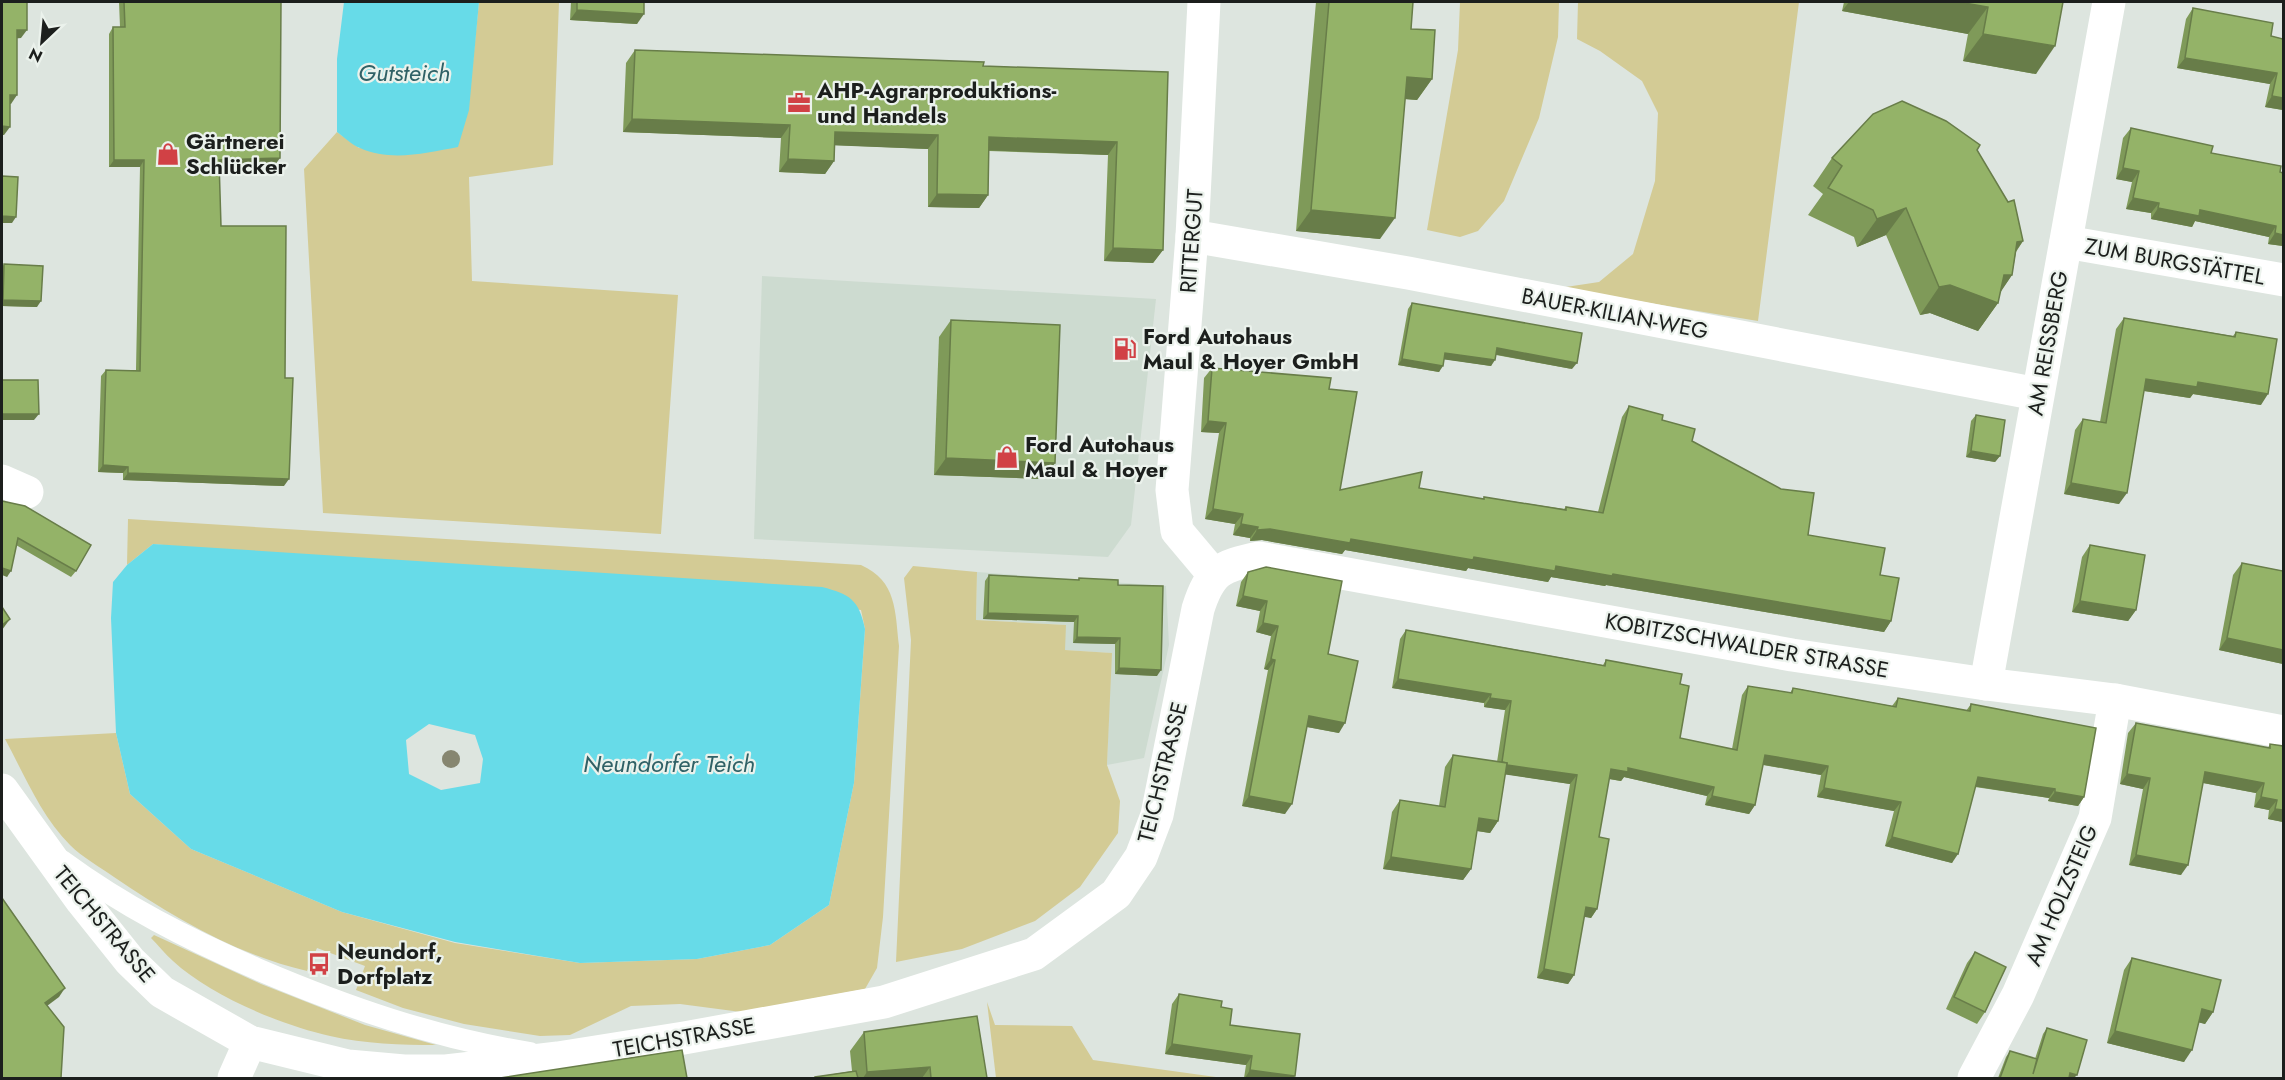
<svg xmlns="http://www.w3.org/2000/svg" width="2285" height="1080" viewBox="0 0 2285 1080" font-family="Jost,sans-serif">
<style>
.built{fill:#cddbd0}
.green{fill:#d3cb95}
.water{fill:#67dbe8;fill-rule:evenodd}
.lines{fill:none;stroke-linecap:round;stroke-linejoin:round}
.service{stroke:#fff;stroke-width:22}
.minor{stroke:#fff;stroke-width:33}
.tertiary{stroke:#fff;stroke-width:33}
.tree{fill:#868670}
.wall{fill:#7f9a59}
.shaded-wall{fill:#687d49}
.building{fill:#94b368;stroke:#687d49;stroke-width:1.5}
.labels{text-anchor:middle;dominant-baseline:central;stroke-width:4.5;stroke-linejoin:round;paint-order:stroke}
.poi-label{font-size:22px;font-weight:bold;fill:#1c1f1d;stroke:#ebf2ec;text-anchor:start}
.street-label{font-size:22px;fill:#1c1f1d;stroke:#ebf2ec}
.water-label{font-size:24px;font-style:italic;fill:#2f6166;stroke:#ebf2ec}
</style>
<rect width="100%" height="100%" fill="#dde5df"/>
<g class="built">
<path d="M 762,276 L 1156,299 L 1131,525 L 1108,557 L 754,539 Z"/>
<path d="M 977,572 L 1166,586 L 1169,645 L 1144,758 L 1107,765 L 1111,653 L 1065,650 L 1065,625 L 976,620 Z"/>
</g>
<g class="green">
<path d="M 479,2 L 559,2 L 553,165 L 469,177 L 472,281 L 678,295 L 661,534 L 323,513 L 304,169 L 337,132 L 359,148 L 468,110 Z"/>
<path d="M 1460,2 L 1559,2 L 1558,37 L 1539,118 L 1504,201 L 1478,231 L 1460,237 L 1427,230 L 1458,50 Z"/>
<path d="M 1578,2 L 1799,2 L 1758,321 L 1559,288 L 1599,282 L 1633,254 L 1655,181 L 1658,113 L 1642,81 L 1600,51 L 1577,39 Z"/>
<path d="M 128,519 L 861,565 C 897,581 895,611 899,646 L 883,917 L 877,968 L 865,989 L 741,1012 L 680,1004 L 631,1006 L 570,1035 L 540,1036 L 464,1024 L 403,1008 L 356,990 L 365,966 L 317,948 L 307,971 C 237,955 173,917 114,877 C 100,867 82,857 70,845 C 41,816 24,774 5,739 L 116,733 L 130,794 L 191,849 L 342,912 L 455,943 L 580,963 L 697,959 L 770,945 L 829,905 L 854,783 L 865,629 L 861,610 L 153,544 L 127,565 Z"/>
<path d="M 913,566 L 977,572 L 976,620 L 1066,625 L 1065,650 L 1112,653 L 1107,765 L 1120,801 L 1118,833 L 1080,887 L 1035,921 L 962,949 L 896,962 L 911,640 L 904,578 Z"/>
<path d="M 154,935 L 261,984 L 365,1025 L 436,1045 C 401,1045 365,1044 330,1036 C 281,1025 211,996 173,961 C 165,954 158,945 151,938 Z"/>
<path d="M 987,1002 L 995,1025 L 1072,1026 L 1093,1060 L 1223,1078 L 996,1078 Z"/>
</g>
<g class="water">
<path d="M 344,2 L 479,2 L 469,110 L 458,147 C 426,153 391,162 360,148 C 352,145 344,137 337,132 L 337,59 Z"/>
<path d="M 153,544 L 822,587 C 850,594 859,600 865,629 L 854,783 L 829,905 L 770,945 L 697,959 L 580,963 L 455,942 L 342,912 L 191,849 L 130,794 L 116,733 L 111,618 L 113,582 L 127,565 ZM 429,724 L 475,735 L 483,759 L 480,783 L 441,790 L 409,774 L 406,740 Z"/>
</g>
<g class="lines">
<path class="service" d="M 62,861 C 123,906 188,939 257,969 C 346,1007 435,1038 530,1053"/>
<g class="minor">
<path d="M 1204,2 L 1192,236 L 1172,490 L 1177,531 L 1214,575"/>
<path d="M 1192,236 L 1408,273 L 2037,394"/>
<path d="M 2066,242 L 2284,280"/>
<path d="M 2,481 L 27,492"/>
<path d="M 1986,684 L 2109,2"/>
<path d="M 234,1078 L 250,1042"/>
<path d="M 1974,1078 L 2018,995 L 2095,818 L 2115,700"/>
</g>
<path class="tertiary" d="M 2,790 L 82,901 L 130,961 L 162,992 L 250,1042 L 348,1066 L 404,1071 L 446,1071 L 558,1058 L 684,1038 L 884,1002 L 1034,954 L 1116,894 L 1141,857 L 1157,815 L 1198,609 C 1210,571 1221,566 1259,558 L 1792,655 L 1986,684 L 2115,700 L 2284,732"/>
</g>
<circle class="tree" cx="451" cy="759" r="9"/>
<g class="wall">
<path d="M 119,2 L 281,2 L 275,165 L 219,167 L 221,226 L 284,486 L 123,480 L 123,473 L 98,472 L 101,376 L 106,370 L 136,370 L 140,167 L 109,167 L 109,34 L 113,27 L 120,27 Z"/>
<path d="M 571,2 L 644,2 L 637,24 L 570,20 Z"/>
<path d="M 1316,2 L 1413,2 L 1411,29 L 1432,79 L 1417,100 L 1405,99 L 1380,239 L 1296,231 Z"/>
<path d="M 1844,2 L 2063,2 L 2036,74 L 1963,61 L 1968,34 L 1842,11 Z"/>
<path d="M 2193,8 L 2271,36 L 2283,39 L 2283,110 L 2265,107 L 2270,84 L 2177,68 L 2186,19 Z"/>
<path d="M 635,50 L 983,66 L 1168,72 L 1163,250 L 1153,263 L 1104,261 L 1108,155 L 989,151 L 988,195 L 979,208 L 928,207 L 928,149 L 835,145 L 834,161 L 825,174 L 779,172 L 781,138 L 623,132 L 626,63 Z"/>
<path d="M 2131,128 L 2211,153 L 2283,173 L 2283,246 L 2268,244 L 2269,237 L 2195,221 L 2192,227 L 2151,219 L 2151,213 L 2126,209 L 2132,182 L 2116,179 L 2123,138 Z"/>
<path d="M 1977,150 L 2023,241 L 2016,252 L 2012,275 L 2000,292 L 1998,303 L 1978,331 L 1930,313 L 1920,315 L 1886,235 L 1857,247 L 1854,237 L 1808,215 L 1823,194 L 1813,186 L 1832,158 Z"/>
<path d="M 4,264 L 37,307 L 2,306 L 2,268 Z"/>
<path d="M 1412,303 L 1572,369 L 1496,355 L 1491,366 L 1444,359 L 1439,372 L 1398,365 L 1408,309 Z"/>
<path d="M 2124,318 L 2233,336 L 2236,332 L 2261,405 L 2193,394 L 2190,398 L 2144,391 L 2119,504 L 2064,494 L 2075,430 L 2083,419 L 2100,422 L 2116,329 Z"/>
<path d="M 951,320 L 1055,463 L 1043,479 L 934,475 L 939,337 Z"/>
<path d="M 1212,368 L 1329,389 L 1340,490 L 1419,488 L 1483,499 L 1484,497 L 1564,509 L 1566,507 L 1598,512 L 1622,417 L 1629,406 L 1662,420 L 1692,441 L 1808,535 L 1880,575 L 1891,621 L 1884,632 L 1606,585 L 1605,586 L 1551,577 L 1548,582 L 1468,568 L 1466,571 L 1345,550 L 1342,554 L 1262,540 L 1250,541 L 1250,538 L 1233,535 L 1235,524 L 1205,519 L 1219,433 L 1201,432 L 1204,378 Z"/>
<path d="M 1976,415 L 2000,456 L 1995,462 L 1966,457 L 1971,421 Z"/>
<path d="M 2,501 L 76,571 L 71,577 L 16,545 L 7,577 Z"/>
<path d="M 2090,545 L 2136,610 L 2128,621 L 2072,612 L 2082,557 Z"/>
<path d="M 2242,563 L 2283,571 L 2283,664 L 2219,650 L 2233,575 Z"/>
<path d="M 1248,572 L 1328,654 L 1339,733 L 1307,727 L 1285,814 L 1242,806 L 1268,670 L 1264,669 L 1271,636 L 1256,632 L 1260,611 L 1236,606 L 1241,582 Z"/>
<path d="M 989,575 L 1078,580 L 1079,578 L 1118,585 L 1157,676 L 1115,674 L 1115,644 L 1073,643 L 1074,622 L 983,619 L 985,581 Z"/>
<path d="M 1406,630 L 1603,665 L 1606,660 L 1680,684 L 1680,738 L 1732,749 L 1742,695 L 1748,686 L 1790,693 L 1793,688 L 1892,706 L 1898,698 L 1966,711 L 1971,704 L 2084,797 L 2078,806 L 2048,801 L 2049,798 L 1975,787 L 1952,863 L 1885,846 L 1894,811 L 1817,797 L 1821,775 L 1763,765 L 1755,805 L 1749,814 L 1705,805 L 1707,796 L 1624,777 L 1621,781 L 1609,779 L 1599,837 L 1597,909 L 1591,918 L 1584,916 L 1574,975 L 1568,984 L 1537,978 L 1570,784 L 1505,774 L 1498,821 L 1490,833 L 1477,831 L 1471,869 L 1463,880 L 1383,869 L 1392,812 L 1400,800 L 1439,806 L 1445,767 L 1453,755 L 1497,762 L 1505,710 L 1484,707 L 1484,703 L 1392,688 L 1400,639 Z"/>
<path d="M 2136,723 L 2268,748 L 2270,744 L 2283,822 L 2268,819 L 2269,810 L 2254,807 L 2256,793 L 2203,783 L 2181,875 L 2129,865 L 2143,789 L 2120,784 L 2128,733 Z"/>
<path d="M 1975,952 L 1985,1012 L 1977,1024 L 1946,1009 L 1967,963 Z"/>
<path d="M 2132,958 L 2213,1012 L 2205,1024 L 2199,1022 L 2184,1062 L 2107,1043 L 2124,970 Z"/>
<path d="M 1179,994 L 1221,1007 L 1230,1025 L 1295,1076 L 1293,1078 L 1244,1078 L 1246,1065 L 1165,1054 L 1172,1004 Z"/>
<path d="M 2047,1028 L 2074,1078 L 1998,1078 L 2006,1057 L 2010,1051 L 2035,1059 L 2043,1034 Z"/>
<path d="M 864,1032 L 987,1078 L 814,1078 L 815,1077 L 852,1071 L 850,1051 Z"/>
</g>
<g class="shaded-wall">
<path d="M 1849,2 L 1959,2 L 1988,7 L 1968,34 L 1842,11 Z"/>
<path d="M 577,10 L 644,14 L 637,24 L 570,20 Z"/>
<path d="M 17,30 L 27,30 L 21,38 L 11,39 Z"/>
<path d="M 1983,34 L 2055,46 L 2036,74 L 1963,61 Z"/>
<path d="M 2185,58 L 2277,73 L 2270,84 L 2177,68 Z"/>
<path d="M 1407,77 L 1432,79 L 1417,100 L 1392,98 Z"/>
<path d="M 10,95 L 17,95 L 11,104 L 4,103 Z"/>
<path d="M 2272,96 L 2283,98 L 2283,110 L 2265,107 Z"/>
<path d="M 632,119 L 790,125 L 781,138 L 623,132 Z"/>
<path d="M 2,126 L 10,127 L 4,135 L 2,135 Z"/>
<path d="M 835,132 L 938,135 L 928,149 L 826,145 Z"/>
<path d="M 989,137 L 1117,142 L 1108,155 L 979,150 Z"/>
<path d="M 280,158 L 275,165 L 214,167 L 219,160 Z"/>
<path d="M 788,159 L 834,161 L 825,174 L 779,172 Z"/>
<path d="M 114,160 L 144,160 L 140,167 L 109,167 Z"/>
<path d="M 2123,168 L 2139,171 L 2132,182 L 2116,179 Z"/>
<path d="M 937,194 L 988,195 L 979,208 L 928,207 Z"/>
<path d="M 2133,198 L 2159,203 L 2151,213 L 2126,209 Z"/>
<path d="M 1906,208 L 1886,235 L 1857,247 L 1877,219 Z"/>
<path d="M 2158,208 L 2200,210 L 2276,226 L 2269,237 L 2195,221 L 2192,227 L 2151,219 Z"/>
<path d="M 1311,210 L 1395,218 L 1380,239 L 1296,231 Z"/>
<path d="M 2,216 L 16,217 L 12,223 L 2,223 Z"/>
<path d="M 2275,233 L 2283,235 L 2283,246 L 2268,244 Z"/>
<path d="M 2023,241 L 2004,268 L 2017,242 Z"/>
<path d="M 1113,248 L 1163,250 L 1153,263 L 1104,261 Z"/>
<path d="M 2004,275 L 2012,275 L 1994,302 L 1998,303 L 1978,331 L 1930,313 L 1920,315 L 1939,287 Z"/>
<path d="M 3,300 L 41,301 L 37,307 L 2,306 L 2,301 Z"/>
<path d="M 1497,348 L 1577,363 L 1572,369 L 1493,354 Z"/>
<path d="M 1445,353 L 1495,360 L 1491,366 L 1441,359 Z"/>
<path d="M 1402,359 L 1443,366 L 1439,372 L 1398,365 Z"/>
<path d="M 2146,379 L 2198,382 L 2268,394 L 2261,405 L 2193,394 L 2190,398 L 2138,390 Z"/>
<path d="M 2,414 L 39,414 L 34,420 L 2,420 Z"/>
<path d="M 1208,421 L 1226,423 L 1219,433 L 1201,432 Z"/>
<path d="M 1971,451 L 2000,456 L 1995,462 L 1966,457 Z"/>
<path d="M 946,458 L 1055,463 L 1043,479 L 934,475 Z"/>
<path d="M 103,465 L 128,467 L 123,473 L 98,472 Z"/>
<path d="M 128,473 L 289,479 L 284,486 L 123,480 Z"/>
<path d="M 2071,483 L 2127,493 L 2119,504 L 2064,494 Z"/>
<path d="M 1213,509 L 1243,514 L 1235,524 L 1205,519 Z"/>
<path d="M 1241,524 L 1258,527 L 1250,538 L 1233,535 Z"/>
<path d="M 1270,529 L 1351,539 L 1474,557 L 1556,566 L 1613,574 L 1891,621 L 1884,632 L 1606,585 L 1605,586 L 1551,577 L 1548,582 L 1468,568 L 1466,571 L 1345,550 L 1342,554 L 1262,540 L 1250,541 L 1257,530 Z"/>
<path d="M 2,568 L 11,571 L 7,577 L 2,575 Z"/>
<path d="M 1243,596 L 1267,601 L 1260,611 L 1236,606 Z"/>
<path d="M 2080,601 L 2136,610 L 2128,621 L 2072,612 Z"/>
<path d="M 988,613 L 1078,616 L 1074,622 L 983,619 Z"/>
<path d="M 10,619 L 2,630 L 2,625 Z"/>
<path d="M 1263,623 L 1278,626 L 1271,636 L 1256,632 Z"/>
<path d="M 1077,637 L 1120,638 L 1115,644 L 1073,643 Z"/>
<path d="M 2227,638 L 2283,650 L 2283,664 L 2219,650 Z"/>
<path d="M 1271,659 L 1275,660 L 1268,670 L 1264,669 Z"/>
<path d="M 1119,668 L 1161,670 L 1157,676 L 1115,674 Z"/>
<path d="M 1398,679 L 1491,694 L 1484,703 L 1392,688 Z"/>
<path d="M 1490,698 L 1511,701 L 1505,710 L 1484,707 Z"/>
<path d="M 1309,716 L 1345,723 L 1339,733 L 1302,726 Z"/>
<path d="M 1765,755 L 1828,766 L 1821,775 L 1759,764 Z"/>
<path d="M 1502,764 L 1577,775 L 1570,784 L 1495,773 Z"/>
<path d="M 1628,768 L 1714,787 L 1707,796 L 1624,777 L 1621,781 L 1604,778 L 1611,769 Z"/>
<path d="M 2205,772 L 2264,783 L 2256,793 L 2198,782 Z"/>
<path d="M 2127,774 L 2150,778 L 2143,789 L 2120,784 Z"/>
<path d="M 1978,777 L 2055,789 L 2049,798 L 1972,786 Z"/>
<path d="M 1824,788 L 1901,802 L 1894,811 L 1817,797 Z"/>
<path d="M 2055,792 L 2084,797 L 2078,806 L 2048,801 Z"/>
<path d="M 1249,796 L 1292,804 L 1285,814 L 1242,806 Z"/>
<path d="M 1712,796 L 1755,805 L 1749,814 L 1705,805 Z"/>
<path d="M 2261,797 L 2277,800 L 2269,810 L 2254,807 Z"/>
<path d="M 2275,809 L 2283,810 L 2283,822 L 2268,819 Z"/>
<path d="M 1479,818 L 1498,821 L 1490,833 L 1471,830 Z"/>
<path d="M 1892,837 L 1958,854 L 1952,863 L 1885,846 Z"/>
<path d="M 2136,855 L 2188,865 L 2181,875 L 2129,865 Z"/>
<path d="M 1391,857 L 1471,869 L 1463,880 L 1383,869 Z"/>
<path d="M 1586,907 L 1597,909 L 1591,918 L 1579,916 Z"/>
<path d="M 1544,969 L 1574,975 L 1568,984 L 1537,978 Z"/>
<path d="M 65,988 L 59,997 L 39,1012 L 45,1003 Z"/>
<path d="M 2202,1009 L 2213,1012 L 2205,1024 L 2193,1021 Z"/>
<path d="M 2115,1031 L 2192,1050 L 2184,1062 L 2107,1043 Z"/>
<path d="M 1172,1044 L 1252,1056 L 1246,1065 L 1165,1054 Z"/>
<path d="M 930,1067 L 922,1078 L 863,1078 L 867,1072 Z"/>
<path d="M 1250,1070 L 1295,1076 L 1293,1078 L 1245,1078 Z"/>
<path d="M 2070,1073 L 2077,1075 L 2074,1078 L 2067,1078 Z"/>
</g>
<g class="building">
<path d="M 2,2 L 27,2 L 27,30 L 17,30 L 17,95 L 10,95 L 10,127 L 2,126 Z"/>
<path d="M 124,2 L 281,2 L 280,158 L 219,160 L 221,226 L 286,226 L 285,378 L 293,378 L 289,479 L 128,473 L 128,467 L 103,465 L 106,370 L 140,371 L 144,160 L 114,160 L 113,27 L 125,27 Z"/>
<path d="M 577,2 L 644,2 L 644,14 L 577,10 Z"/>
<path d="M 1329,2 L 1413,2 L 1411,29 L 1435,30 L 1432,79 L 1407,77 L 1395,218 L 1311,210 Z"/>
<path d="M 1959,2 L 2063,2 L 2055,46 L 1983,34 L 1988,7 Z"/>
<path d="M 2193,8 L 2273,23 L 2271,36 L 2283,39 L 2283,98 L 2272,96 L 2277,73 L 2185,58 Z"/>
<path d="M 635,50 L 984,62 L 983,66 L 1168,72 L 1163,250 L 1113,248 L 1117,142 L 989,137 L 988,195 L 937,194 L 938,135 L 835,132 L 834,161 L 788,159 L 790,125 L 632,119 Z"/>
<path d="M 1902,101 L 1946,121 L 1980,145 L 1977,150 L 2008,202 L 2014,200 L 2023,241 L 2017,242 L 2012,275 L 2004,275 L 1998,303 L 1950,285 L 1939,287 L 1906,208 L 1877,219 L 1873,210 L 1828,188 L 1842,166 L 1832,158 L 1873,114 Z"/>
<path d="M 2131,128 L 2213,146 L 2211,153 L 2281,166 L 2280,172 L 2283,173 L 2283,235 L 2275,233 L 2276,226 L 2200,210 L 2199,216 L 2158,208 L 2159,203 L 2133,198 L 2139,171 L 2123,168 Z"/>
<path d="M 2,176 L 18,177 L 16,217 L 2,216 Z"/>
<path d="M 4,264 L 43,266 L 41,301 L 3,300 Z"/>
<path d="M 1412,303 L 1582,333 L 1577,363 L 1497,348 L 1495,360 L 1445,353 L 1443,366 L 1402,359 Z"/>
<path d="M 2124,318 L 2235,337 L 2236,332 L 2277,339 L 2268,394 L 2198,382 L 2197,387 L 2146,379 L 2127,493 L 2071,483 L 2083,419 L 2106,423 Z"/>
<path d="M 951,320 L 1060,325 L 1055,463 L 946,458 Z"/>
<path d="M 1212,368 L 1331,378 L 1329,389 L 1357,392 L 1340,490 L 1422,472 L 1419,488 L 1484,499 L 1484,497 L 1566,510 L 1566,507 L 1603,513 L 1629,406 L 1663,415 L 1662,420 L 1695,429 L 1692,441 L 1781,489 L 1814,493 L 1808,535 L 1885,548 L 1880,575 L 1899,578 L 1891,621 L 1613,574 L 1612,576 L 1556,566 L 1555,571 L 1474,557 L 1473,560 L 1351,539 L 1350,543 L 1270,529 L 1257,530 L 1258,527 L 1241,524 L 1243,514 L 1213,509 L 1226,423 L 1208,421 Z"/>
<path d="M 2,380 L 38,380 L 39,414 L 2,414 Z"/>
<path d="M 1976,415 L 2005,420 L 2000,456 L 1971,451 Z"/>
<path d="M 2,501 L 25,506 L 91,545 L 76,571 L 18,538 L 11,571 L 2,568 Z"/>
<path d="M 2090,545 L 2145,555 L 2136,610 L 2080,601 Z"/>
<path d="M 2242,563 L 2283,571 L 2283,650 L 2227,638 Z"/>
<path d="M 1266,567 L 1342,581 L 1328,654 L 1358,661 L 1345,723 L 1309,716 L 1292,804 L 1249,796 L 1275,660 L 1271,659 L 1278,626 L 1263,623 L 1267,601 L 1243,596 L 1248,572 Z"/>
<path d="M 989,575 L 1079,580 L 1079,578 L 1118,580 L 1118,585 L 1163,586 L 1161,670 L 1119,668 L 1120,638 L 1077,637 L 1078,616 L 988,613 Z"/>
<path d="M 2,607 L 10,619 L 2,625 Z"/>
<path d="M 1406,630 L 1605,666 L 1606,660 L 1682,674 L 1680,684 L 1689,686 L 1680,738 L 1737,750 L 1748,686 L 1792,693 L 1793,688 L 1896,707 L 1898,698 L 1970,711 L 1971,704 L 2096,728 L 2084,797 L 2055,792 L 2055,789 L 1978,777 L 1958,854 L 1892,837 L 1901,802 L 1824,788 L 1828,766 L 1765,755 L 1755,805 L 1712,796 L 1714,787 L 1628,768 L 1628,772 L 1611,769 L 1599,837 L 1609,839 L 1597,909 L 1586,907 L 1574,975 L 1544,969 L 1577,775 L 1507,765 L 1507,763 L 1502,762 L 1511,701 L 1490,698 L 1491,694 L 1398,679 Z"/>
<path d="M 2136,723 L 2270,748 L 2270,744 L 2283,746 L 2283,810 L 2275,809 L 2277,800 L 2261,797 L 2264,783 L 2205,772 L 2188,865 L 2136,855 L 2150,778 L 2127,774 Z"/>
<path d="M 1453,755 L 1507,763 L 1498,821 L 1479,818 L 1471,869 L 1391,857 L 1400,800 L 1445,807 Z"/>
<path d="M 2,898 L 65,988 L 45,1003 L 64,1027 L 61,1078 L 2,1078 Z"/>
<path d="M 1975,952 L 2006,967 L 1985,1012 L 1954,997 Z"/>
<path d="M 2132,958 L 2221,980 L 2213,1012 L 2202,1009 L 2192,1050 L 2115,1031 Z"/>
<path d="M 1179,994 L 1222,1001 L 1221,1007 L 1232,1009 L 1230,1025 L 1300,1034 L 1295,1076 L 1250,1070 L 1252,1056 L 1172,1044 Z"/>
<path d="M 977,1016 L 987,1078 L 931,1078 L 930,1067 L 867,1072 L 864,1032 Z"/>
<path d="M 2047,1028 L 2087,1040 L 2077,1075 L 2070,1073 L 2069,1078 L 2000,1078 L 2010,1051 L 2037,1059 L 2033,1074 Z"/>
<path d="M 682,1050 L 687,1078 L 500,1078 L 519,1075 Z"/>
<path d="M 856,1071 L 858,1078 L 815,1078 L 815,1077 Z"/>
</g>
<defs>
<g id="office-bare" transform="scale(1.8)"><path d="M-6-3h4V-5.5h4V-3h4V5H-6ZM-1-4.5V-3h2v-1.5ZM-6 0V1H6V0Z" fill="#d14145" stroke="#ebf2ec" stroke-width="2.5" paint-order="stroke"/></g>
<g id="shop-bare" transform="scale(1.8)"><path d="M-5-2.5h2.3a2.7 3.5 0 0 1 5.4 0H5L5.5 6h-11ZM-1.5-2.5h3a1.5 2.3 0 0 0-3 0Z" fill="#d14145" stroke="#ebf2ec" stroke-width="2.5" paint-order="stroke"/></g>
<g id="fuel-bare" transform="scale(1.8)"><path d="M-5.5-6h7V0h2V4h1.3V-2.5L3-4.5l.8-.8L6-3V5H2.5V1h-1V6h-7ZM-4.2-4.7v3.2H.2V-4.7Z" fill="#d14145" stroke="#ebf2ec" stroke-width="2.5" paint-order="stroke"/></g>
<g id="bus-bare" transform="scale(1.8)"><path d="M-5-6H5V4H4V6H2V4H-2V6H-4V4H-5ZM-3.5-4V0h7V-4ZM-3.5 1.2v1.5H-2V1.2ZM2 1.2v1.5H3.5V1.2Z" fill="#d14145" stroke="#ebf2ec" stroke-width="2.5" paint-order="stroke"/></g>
</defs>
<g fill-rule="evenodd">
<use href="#office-bare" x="799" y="103"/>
<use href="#shop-bare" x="168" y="154"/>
<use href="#fuel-bare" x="1125" y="349"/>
<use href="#shop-bare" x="1007" y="457"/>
<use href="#bus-bare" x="319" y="964"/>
</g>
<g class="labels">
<g class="poi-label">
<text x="817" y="90">AHP-Agrarproduktions-<tspan x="817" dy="25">und Handels</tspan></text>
<text x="186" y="141">Gärtnerei<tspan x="186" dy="25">Schlücker</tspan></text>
<text x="1143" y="336">Ford Autohaus<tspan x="1143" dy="25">Maul &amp; Hoyer GmbH</tspan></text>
<text x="1025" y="444">Ford Autohaus<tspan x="1025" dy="25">Maul &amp; Hoyer</tspan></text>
<text x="337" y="951">Neundorf,<tspan x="337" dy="25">Dorfplatz</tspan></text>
</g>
<g class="street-label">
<text transform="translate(1191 241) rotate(-86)">RITTERGUT</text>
<text transform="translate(2175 261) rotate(10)">ZUM BURGSTÄTTEL</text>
<text transform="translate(1615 313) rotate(11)">BAUER-KILIAN-WEG</text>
<text transform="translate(2047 343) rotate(-80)">AM REISSBERG</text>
<text transform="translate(1747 645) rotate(10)">KOBITZSCHWALDER STRASSE</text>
<text transform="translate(1162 772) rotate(-76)">TEICHSTRASSE</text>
<text transform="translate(2061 895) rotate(-67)">AM HOLZSTEIG</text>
<text transform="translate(105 924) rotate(50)">TEICHSTRASSE</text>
<text transform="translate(684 1037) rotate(-10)">TEICHSTRASSE</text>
</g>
<g class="water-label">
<text x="404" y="72">Gutsteich</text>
<text x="669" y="763">Neundorfer Teich</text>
</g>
</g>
<rect width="2285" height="1080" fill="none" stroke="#1c1f1d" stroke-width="6"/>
<g transform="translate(42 42) rotate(206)" stroke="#ebf2ec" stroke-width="4.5" paint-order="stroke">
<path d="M0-4.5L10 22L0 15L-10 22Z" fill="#1c1f1d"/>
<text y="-9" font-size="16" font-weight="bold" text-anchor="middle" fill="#1c1f1d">N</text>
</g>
</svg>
